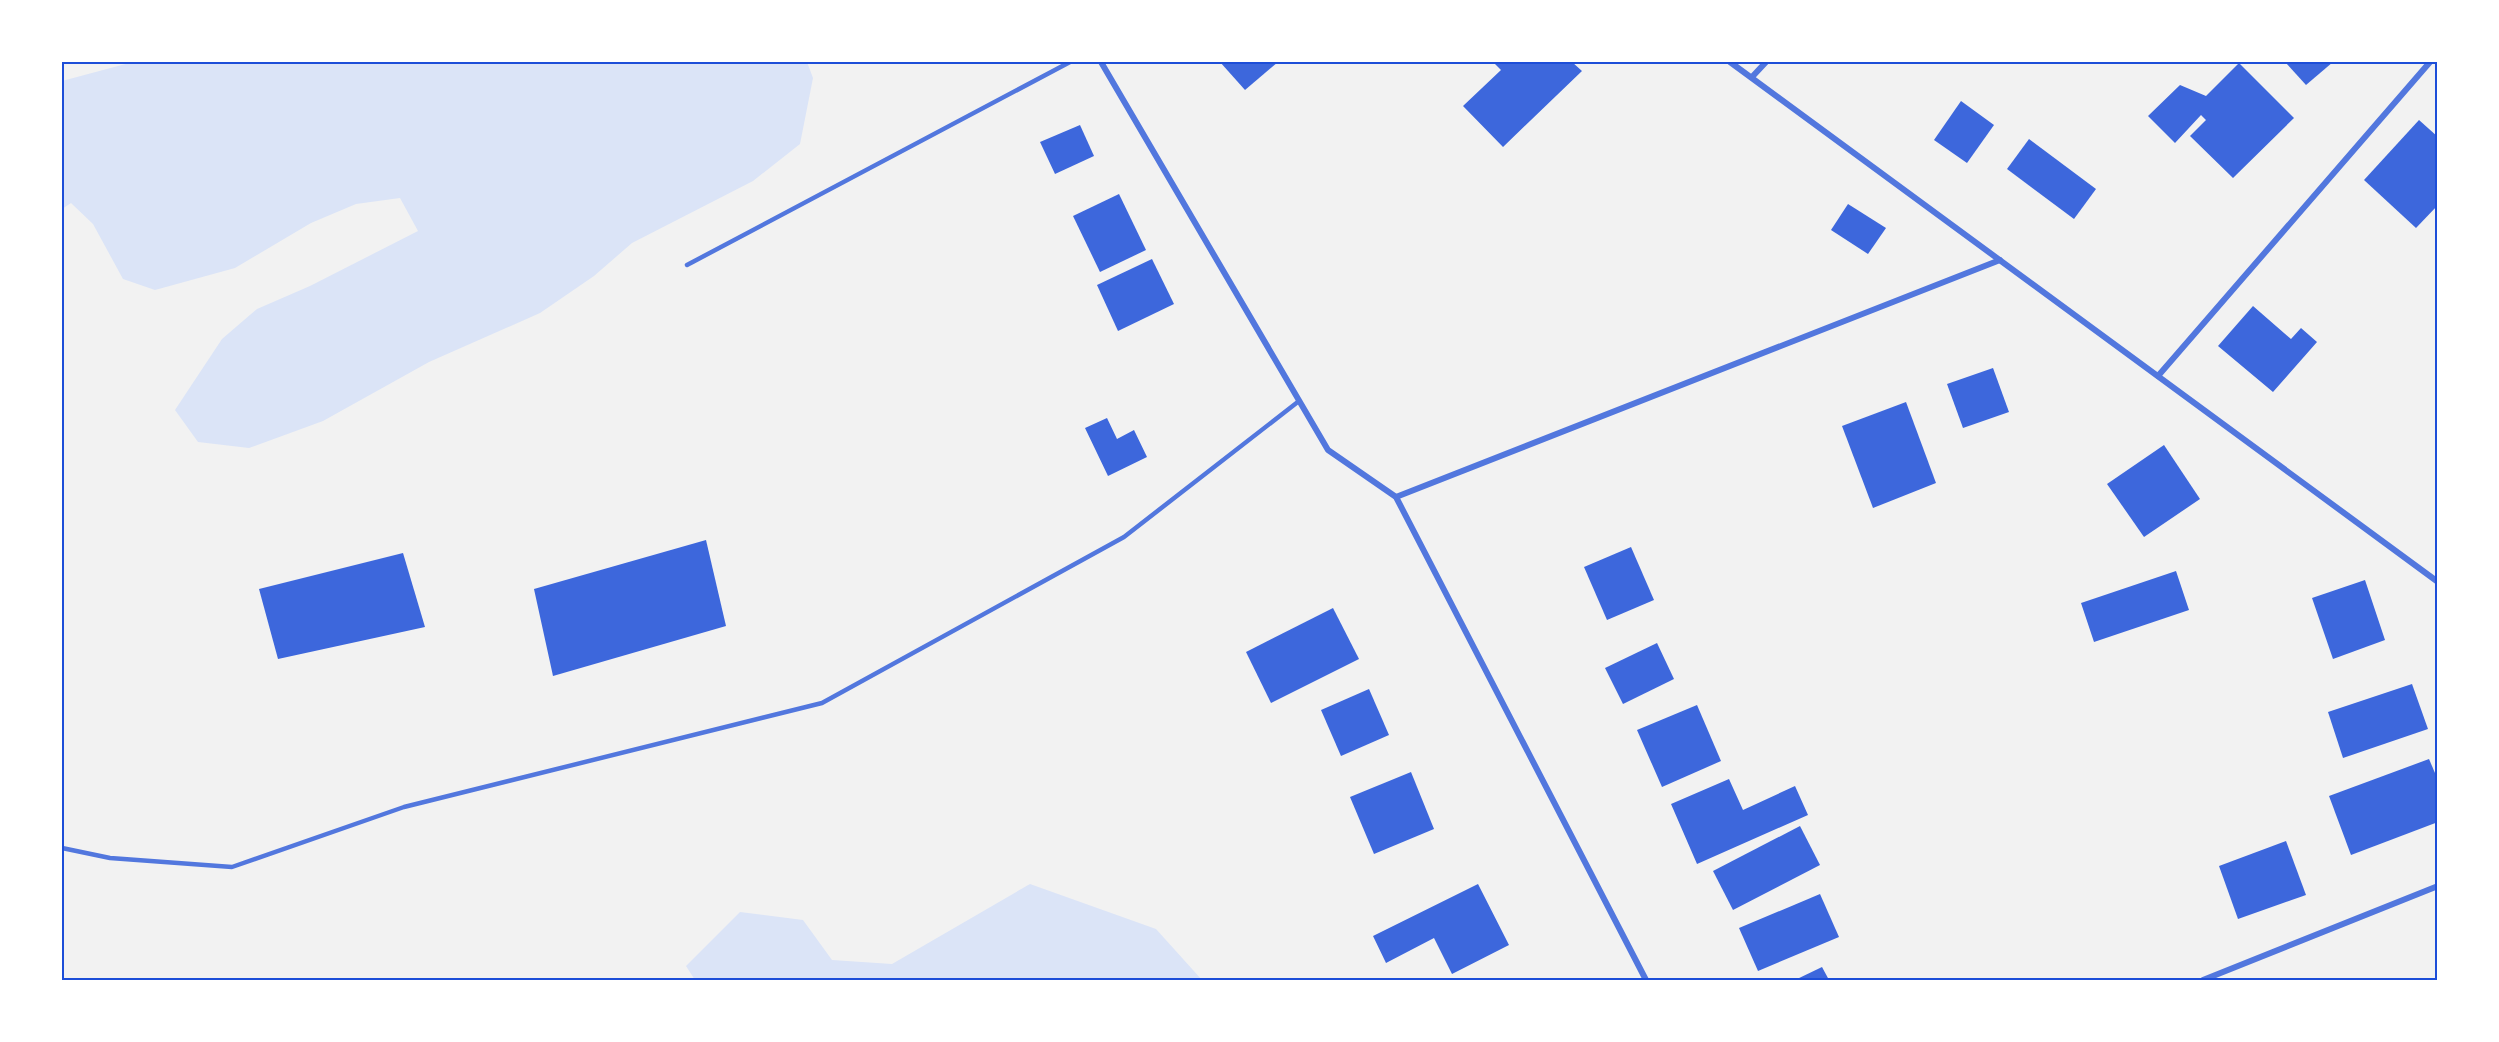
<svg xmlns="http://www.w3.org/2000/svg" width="2499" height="1042" viewBox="0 0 2499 1042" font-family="'Golos Text',sans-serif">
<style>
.green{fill:#dbe4f7}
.building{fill:#3d67dc}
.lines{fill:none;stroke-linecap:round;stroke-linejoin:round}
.service{stroke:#5277de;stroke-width:4.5}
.minor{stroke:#5277de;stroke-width:6}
.neatline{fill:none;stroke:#1d4ed8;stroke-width:2}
</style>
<rect width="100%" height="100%" fill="#f2f2f2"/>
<g class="green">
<path d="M 133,62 L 807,62 L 813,78 L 800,144 L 753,181 L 632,243 L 594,276 L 540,313 L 429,362 L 323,421 L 249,448 L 198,442 L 175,410 L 222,339 L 257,309 L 310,286 L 418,231 L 400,198 L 356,204 L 311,223 L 235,268 L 155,290 L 123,279 L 93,224 L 71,203 L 62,209 L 62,81 Z"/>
<path d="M 1030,884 L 1156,929 L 1202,980 L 695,980 L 686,966 L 740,912 L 803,920 L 832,960 L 892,964 Z"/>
</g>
<g class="building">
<path d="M 1220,62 L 1278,62 L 1245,90 Z"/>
<path d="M 1493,62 L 1572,62 L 1582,71 L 1503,147 L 1463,106 L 1501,70 Z"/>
<path d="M 2285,62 L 2333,62 L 2306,85 Z"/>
<path d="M 2239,63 L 2294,118 L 2233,178 L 2190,136 L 2206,120 L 2201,115 L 2175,143 L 2148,116 L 2180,85 L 2206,96 Z"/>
<path d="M 1961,101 L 1994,125 L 1967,163 L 1934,140 Z"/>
<path d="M 2419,120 L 2438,137 L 2438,205 L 2416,228 L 2364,180 Z"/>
<path d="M 1080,125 L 1094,156 L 1055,174 L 1040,142 Z"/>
<path d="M 2029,139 L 2096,189 L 2074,219 L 2007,169 Z"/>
<path d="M 1119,194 L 1146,250 L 1100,272 L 1073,216 Z"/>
<path d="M 1848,204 L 1886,228 L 1868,254 L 1831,230 Z"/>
<path d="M 1152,259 L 1174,304 L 1118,331 L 1097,285 Z"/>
<path d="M 2253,306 L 2291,339 L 2301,328 L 2317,342 L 2273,392 L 2218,346 Z"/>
<path d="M 1993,368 L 2009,412 L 1963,428 L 1947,384 Z"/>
<path d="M 1906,402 L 1936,483 L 1873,508 L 1842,426 Z"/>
<path d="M 1107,418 L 1117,439 L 1134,430 L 1147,457 L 1108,476 L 1085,428 Z"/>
<path d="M 2164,445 L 2200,499 L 2144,537 L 2107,484 Z"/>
<path d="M 706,540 L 726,626 L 553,676 L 534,589 Z"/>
<path d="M 1631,547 L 1654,600 L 1607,620 L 1584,567 Z"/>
<path d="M 403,553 L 425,627 L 278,659 L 259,589 Z"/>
<path d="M 2176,571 L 2189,610 L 2094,642 L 2081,603 Z"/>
<path d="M 2365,580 L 2385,640 L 2333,659 L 2312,598 Z"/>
<path d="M 1333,608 L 1359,659 L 1271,703 L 1246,652 Z"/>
<path d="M 1657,643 L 1674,679 L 1623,704 L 1605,668 Z"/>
<path d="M 2412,684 L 2428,729 L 2343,758 L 2328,712 Z"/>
<path d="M 1369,689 L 1389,735 L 1341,756 L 1321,710 Z"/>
<path d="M 1697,705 L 1721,761 L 1662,787 L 1637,730 Z"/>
<path d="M 2429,759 L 2438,780 L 2438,822 L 2351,855 L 2329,796 Z"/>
<path d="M 1411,772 L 1434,829 L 1374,854 L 1350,797 Z"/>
<path d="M 1729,779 L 1743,810 L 1795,786 L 1808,815 L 1697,864 L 1671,804 Z"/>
<path d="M 1800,826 L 1820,865 L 1733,910 L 1713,871 Z"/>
<path d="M 2286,841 L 2306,895 L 2238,919 L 2219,866 Z"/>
<path d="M 1478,884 L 1509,945 L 1452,974 L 1434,938 L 1386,963 L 1373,936 Z"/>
<path d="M 1820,894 L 1839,937 L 1758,971 L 1739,928 Z"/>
<path d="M 1822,967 L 1829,980 L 1795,980 Z"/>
</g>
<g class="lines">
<g class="service">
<path d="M 687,265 L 1070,62"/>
<path d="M 62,848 L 110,858 L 232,867 L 404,807 L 822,703 L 1124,537 L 1299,401"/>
</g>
<g class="minor">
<path d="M 1101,62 L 1328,450 L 1396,497 L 1646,980"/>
<path d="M 1730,62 L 2438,582"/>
<path d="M 1752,77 L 1766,62"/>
<path d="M 2158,376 L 2430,62"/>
<path d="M 1396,497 L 2000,260"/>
<path d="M 2203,980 L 2438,886"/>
</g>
</g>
<rect width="2499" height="1042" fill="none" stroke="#ffffff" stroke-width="126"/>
<rect x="63" y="63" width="2373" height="916" class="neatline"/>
</svg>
